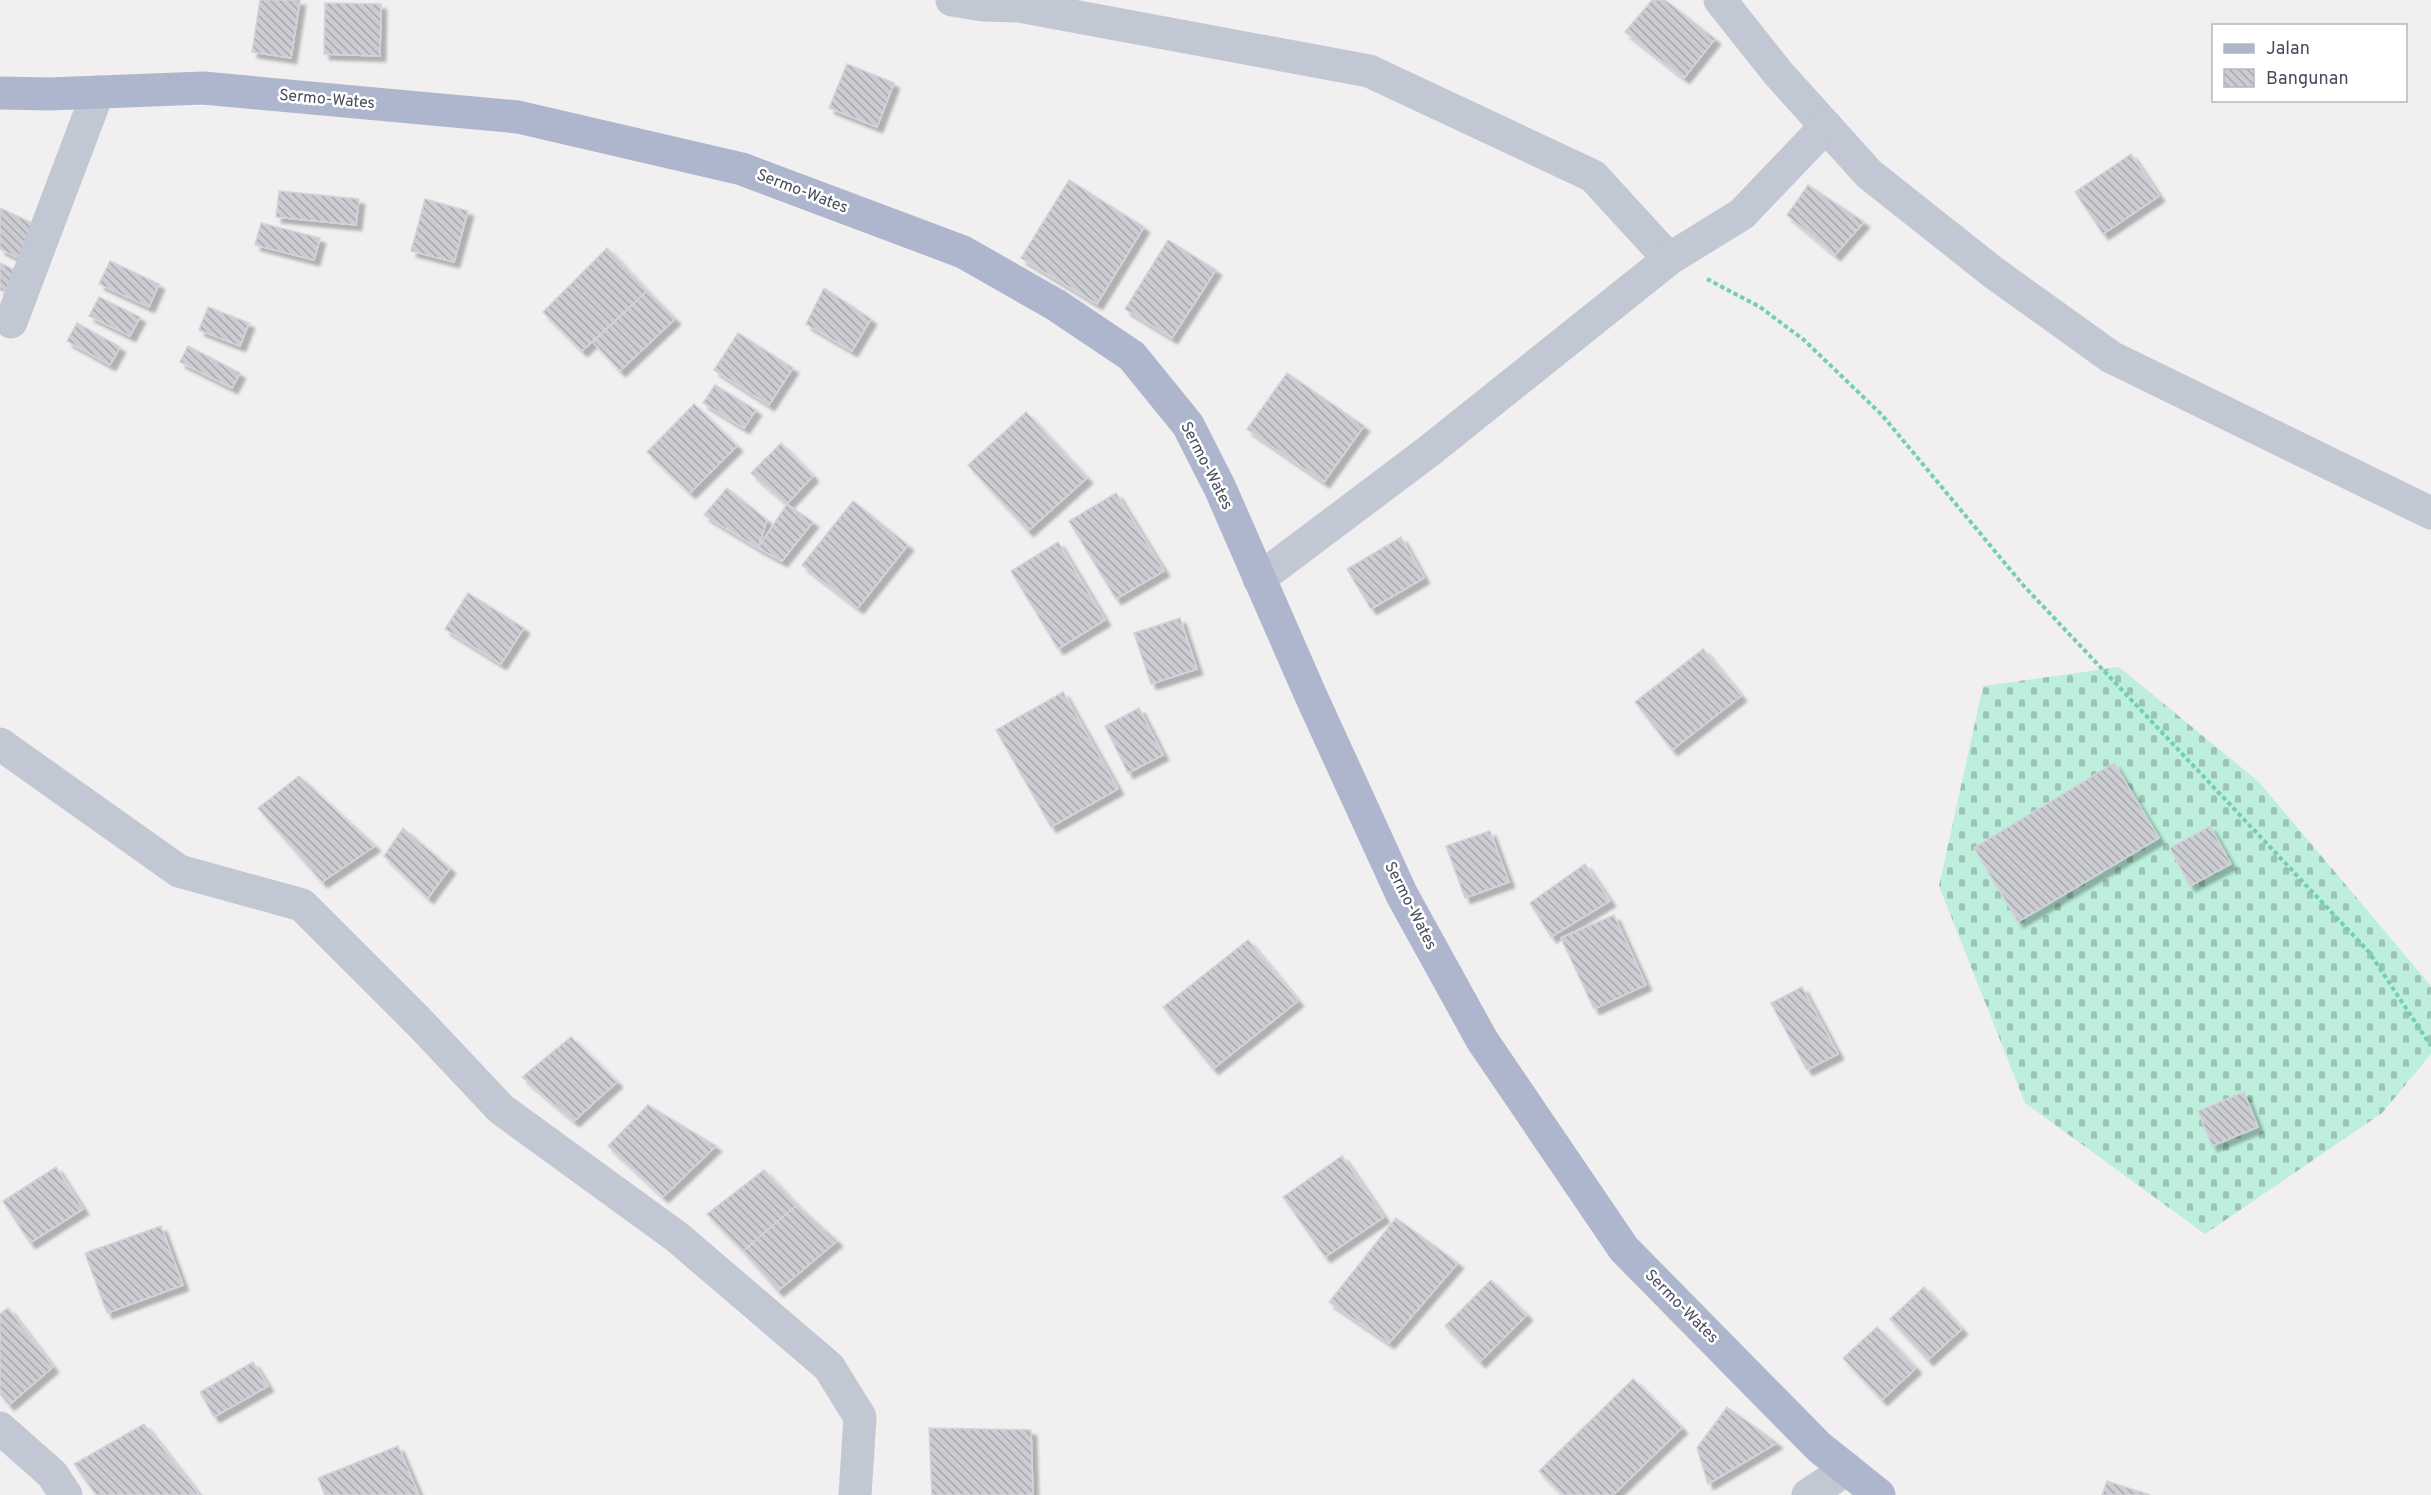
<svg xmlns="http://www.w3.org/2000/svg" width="2431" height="1495" viewBox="0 0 2431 1495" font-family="Overpass,sans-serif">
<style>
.cemetery{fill:url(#cemetery-stones)}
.building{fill:url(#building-back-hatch);stroke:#d3d3da;stroke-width:1.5;filter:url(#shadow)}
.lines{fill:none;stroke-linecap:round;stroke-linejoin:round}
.path{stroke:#75cdb7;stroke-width:4;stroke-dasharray:4.5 3;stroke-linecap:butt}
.minor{stroke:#c2c7d4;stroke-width:33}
.major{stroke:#aeb6ce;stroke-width:33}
.labels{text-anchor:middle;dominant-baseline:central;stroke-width:5;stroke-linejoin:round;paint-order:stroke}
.street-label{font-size:16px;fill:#474d5c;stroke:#fff}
</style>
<defs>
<pattern id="cemetery-stones" width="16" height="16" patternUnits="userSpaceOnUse" patternTransform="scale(1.5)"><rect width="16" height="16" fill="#bdefdc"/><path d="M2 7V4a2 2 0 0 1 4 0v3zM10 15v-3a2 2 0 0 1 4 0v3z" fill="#9bc4b6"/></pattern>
<pattern id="building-back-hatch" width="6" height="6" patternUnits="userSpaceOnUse" patternTransform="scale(1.5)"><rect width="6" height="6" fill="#cccdd3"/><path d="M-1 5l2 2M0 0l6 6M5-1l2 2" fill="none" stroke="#a7a9ae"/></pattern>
<filter id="shadow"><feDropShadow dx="5.5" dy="5.5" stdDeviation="1.5" flood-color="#0004"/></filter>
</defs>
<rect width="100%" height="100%" fill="#f1efef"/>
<path class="cemetery" d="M 2119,667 L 2259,782 L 2431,986 L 2431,1054 L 2382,1113 L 2205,1234 L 2025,1103 L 1939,886 L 1983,686 Z"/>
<g class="building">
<path d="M 260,0 L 300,0 L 291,58 L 252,52 Z"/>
<path d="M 1652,0 L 1665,0 L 1715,39 L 1684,78 L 1625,32 Z"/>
<path d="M 325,3 L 381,4 L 380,56 L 324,54 Z"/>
<path d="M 847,64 L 894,83 L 877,127 L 829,108 Z"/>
<path d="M 2131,154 L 2159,196 L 2103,234 L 2075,192 Z"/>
<path d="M 1069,180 L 1144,227 L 1097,304 L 1021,258 Z"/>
<path d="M 1808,185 L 1864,222 L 1835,255 L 1787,215 Z"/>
<path d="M 279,191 L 359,199 L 356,225 L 276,217 Z"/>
<path d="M 425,199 L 468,211 L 454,262 L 411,251 Z"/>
<path d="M 0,208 L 45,229 L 29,263 L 0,249 Z"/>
<path d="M 261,223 L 320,238 L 314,260 L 255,245 Z"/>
<path d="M 1168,240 L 1216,270 L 1172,338 L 1125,309 Z"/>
<path d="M 607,248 L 647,291 L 582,351 L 543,312 Z"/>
<path d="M 110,261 L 159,284 L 149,307 L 99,284 Z"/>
<path d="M 0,263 L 15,270 L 5,292 L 0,290 Z"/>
<path d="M 824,288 L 871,319 L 852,351 L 806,324 Z"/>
<path d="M 647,291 L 675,319 L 620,371 L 593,342 Z"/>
<path d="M 99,297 L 140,317 L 130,336 L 89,316 Z"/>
<path d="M 208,307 L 249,323 L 240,346 L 199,330 Z"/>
<path d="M 77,323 L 120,347 L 110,365 L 67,341 Z"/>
<path d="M 738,333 L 793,368 L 769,405 L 714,370 Z"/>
<path d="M 188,346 L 240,373 L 232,388 L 180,362 Z"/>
<path d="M 1287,373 L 1364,426 L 1324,482 L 1247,429 Z"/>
<path d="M 715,385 L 756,410 L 744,428 L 703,403 Z"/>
<path d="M 694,404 L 737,446 L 690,493 L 647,452 Z"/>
<path d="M 1026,412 L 1087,478 L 1028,531 L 968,465 Z"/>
<path d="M 781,443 L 813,476 L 787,504 L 751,473 Z"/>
<path d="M 727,488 L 767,520 L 758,548 L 704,515 Z"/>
<path d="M 1116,493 L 1164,571 L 1116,599 L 1069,521 Z"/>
<path d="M 853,501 L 908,545 L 858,608 L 802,565 Z"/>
<path d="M 787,504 L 813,522 L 782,561 L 758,548 Z"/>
<path d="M 1401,537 L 1424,578 L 1371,609 L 1347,569 Z"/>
<path d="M 1058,542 L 1105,620 L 1058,649 L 1011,571 Z"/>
<path d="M 468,593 L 524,628 L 501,664 L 445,629 Z"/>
<path d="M 1180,618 L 1197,669 L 1151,684 L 1134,633 Z"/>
<path d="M 1703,649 L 1741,696 L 1672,750 L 1635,702 Z"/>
<path d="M 1063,692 L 1118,789 L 1051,827 L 996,730 Z"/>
<path d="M 1139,708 L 1163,755 L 1128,773 L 1105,726 Z"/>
<path d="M 2114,763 L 2159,838 L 2018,922 L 1974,848 Z"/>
<path d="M 299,776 L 375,846 L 322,882 L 258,808 Z"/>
<path d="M 2210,826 L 2231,864 L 2190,886 L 2170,848 Z"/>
<path d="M 403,828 L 450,868 L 428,898 L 384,856 Z"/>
<path d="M 1490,831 L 1509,882 L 1465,898 L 1446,846 Z"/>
<path d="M 1585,864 L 1610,901 L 1551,937 L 1530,903 Z"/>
<path d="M 1614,915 L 1646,985 L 1594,1009 L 1561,938 Z"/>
<path d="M 1248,940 L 1298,1001 L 1213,1069 L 1163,1007 Z"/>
<path d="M 1802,987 L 1838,1054 L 1807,1070 L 1771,1003 Z"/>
<path d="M 571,1037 L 617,1082 L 574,1121 L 522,1077 Z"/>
<path d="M 2244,1092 L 2258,1127 L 2212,1146 L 2198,1111 Z"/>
<path d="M 648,1105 L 716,1146 L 663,1197 L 608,1146 Z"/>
<path d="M 1342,1156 L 1384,1217 L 1325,1257 L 1283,1197 Z"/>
<path d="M 56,1167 L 83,1209 L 30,1243 L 3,1201 Z"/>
<path d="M 764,1170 L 797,1205 L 743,1251 L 707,1214 Z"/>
<path d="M 797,1205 L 837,1241 L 778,1291 L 743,1251 Z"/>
<path d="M 1396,1218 L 1458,1263 L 1389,1343 L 1329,1302 Z"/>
<path d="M 161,1226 L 183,1285 L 107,1313 L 85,1253 Z"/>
<path d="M 1491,1280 L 1527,1315 L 1480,1362 L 1445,1326 Z"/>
<path d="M 1924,1287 L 1962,1329 L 1928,1360 L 1890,1319 Z"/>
<path d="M 8,1308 L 53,1367 L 9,1405 L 0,1394 L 0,1314 Z"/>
<path d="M 1877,1327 L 1916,1368 L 1882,1400 L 1843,1358 Z"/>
<path d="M 253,1362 L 268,1386 L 214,1417 L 200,1392 Z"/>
<path d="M 1633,1379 L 1682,1428 L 1613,1495 L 1563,1495 L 1539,1471 Z"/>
<path d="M 1727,1407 L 1777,1443 L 1708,1484 L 1697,1448 Z"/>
<path d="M 144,1424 L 199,1495 L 96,1495 L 74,1464 Z"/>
<path d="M 929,1428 L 1031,1430 L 1033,1495 L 932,1495 Z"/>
<path d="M 398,1446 L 419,1495 L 325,1495 L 318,1478 Z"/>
<path d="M 2107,1481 L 2150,1495 L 2102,1495 Z"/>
</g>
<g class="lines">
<path class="path" d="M 1707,279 L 1760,307 L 1804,340 L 1882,415 L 2023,585 L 2369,952 L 2431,1046"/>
<g class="minor">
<path d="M 952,0 L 983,5 L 1019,6 L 1369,71 L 1593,176 L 1669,259"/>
<path d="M 1720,0 L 1778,73 L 1869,174 L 1994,273 L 2111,357 L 2431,513"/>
<path d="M 11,322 L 98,92"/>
<path d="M 1259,579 L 1429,451 L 1669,259 L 1742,214 L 1826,126"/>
<path d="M 0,744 L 179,871 L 302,905 L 419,1022 L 501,1109 L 677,1237 L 829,1367 L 860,1417 L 855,1495"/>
<path d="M 0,1428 L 52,1474 L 66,1495"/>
<path d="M 1808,1495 L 1847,1469"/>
</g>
<path class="major" d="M 0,93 L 50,94 L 203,88 L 518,117 L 742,169 L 963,252 L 1056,305 L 1132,356 L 1188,425 L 1220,488 L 1311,696 L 1402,895 L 1482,1040 L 1624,1249 L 1819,1447 L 1879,1495"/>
</g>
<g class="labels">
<g class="street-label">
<text transform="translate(327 100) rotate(5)">Sermo-Wates</text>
<text transform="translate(802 192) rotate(21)">Sermo-Wates</text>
<text transform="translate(1206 466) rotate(63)">Sermo-Wates</text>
<text transform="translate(1410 906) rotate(63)">Sermo-Wates</text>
<text transform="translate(1681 1307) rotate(45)">Sermo-Wates</text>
</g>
</g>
<rect x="2212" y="24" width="195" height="78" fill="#ffffff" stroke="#b5b8be" stroke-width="1.5"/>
<rect x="2224" y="44" width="30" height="9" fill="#aeb6ce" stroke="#b5b8be" stroke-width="1.5"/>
<text x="2266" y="54" font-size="18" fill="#474d5c">Jalan</text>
<rect x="2224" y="69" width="30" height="18" fill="url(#building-back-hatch)" stroke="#b5b8be" stroke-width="1.5"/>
<text x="2266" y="84" font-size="18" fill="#474d5c">Bangunan</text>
</svg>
